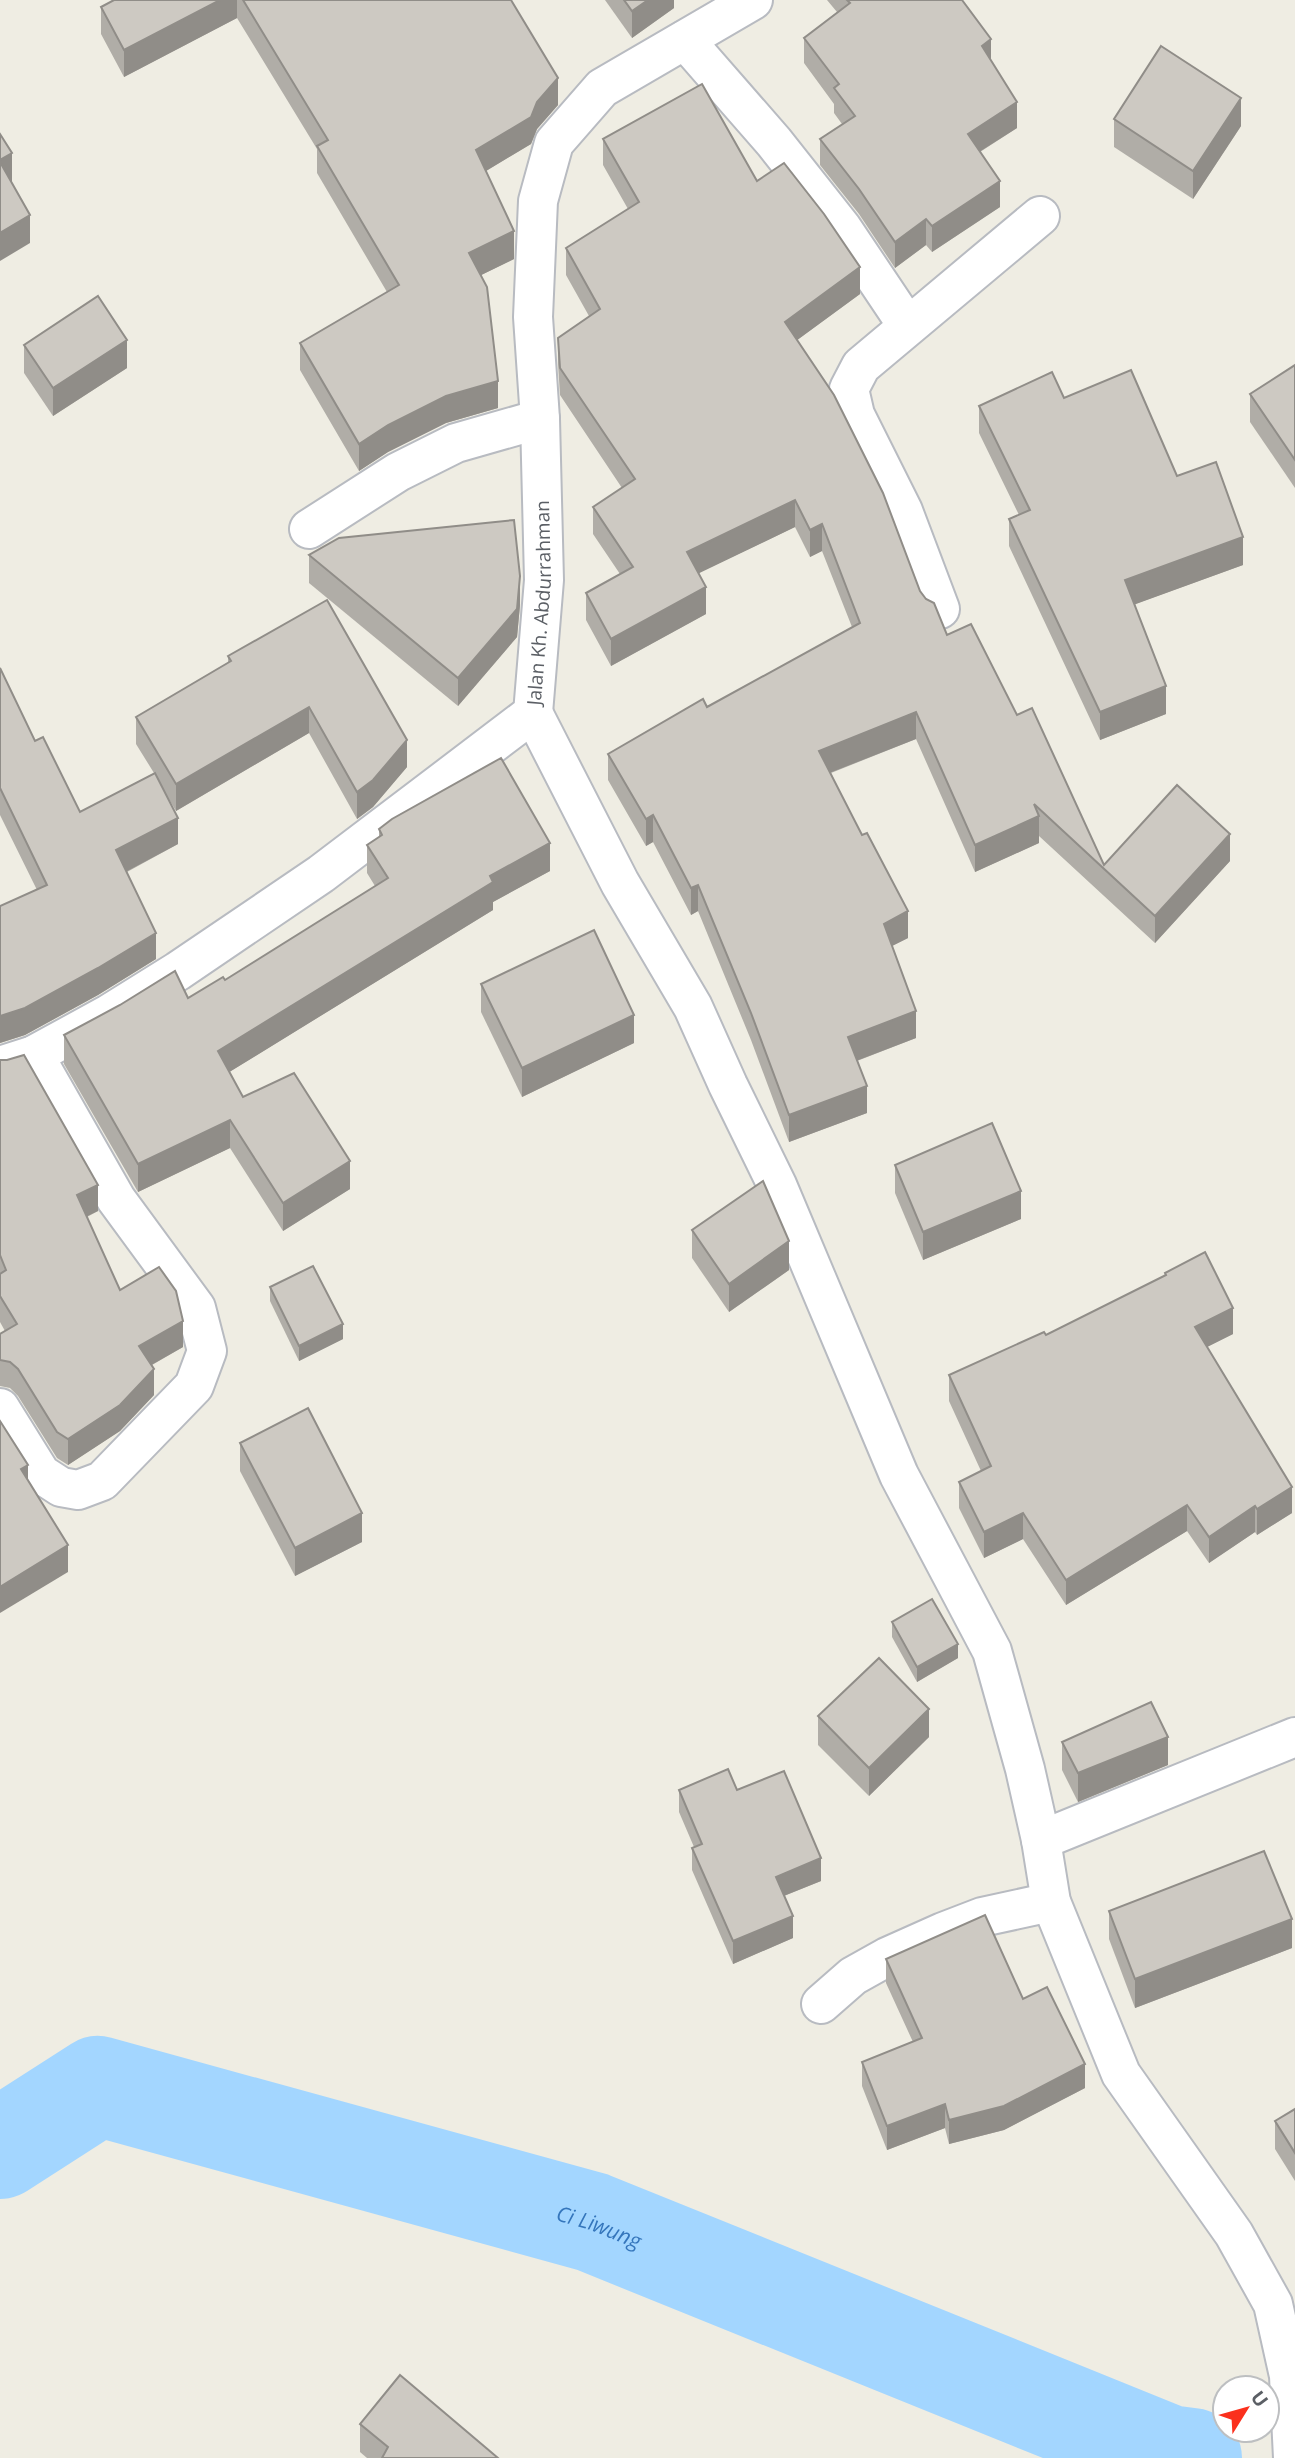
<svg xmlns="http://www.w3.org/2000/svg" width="1295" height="2458" viewBox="0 0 1295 2458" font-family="'Open Sans',sans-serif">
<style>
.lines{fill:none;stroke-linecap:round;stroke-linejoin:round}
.river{stroke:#a3d6ff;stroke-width:100}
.minor-casing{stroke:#b8bbc1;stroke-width:42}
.minor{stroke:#fff;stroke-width:38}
.wall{fill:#b0ada7}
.shaded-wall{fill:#908d88}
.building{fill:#cdc9c2;stroke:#908d88;stroke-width:2}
.labels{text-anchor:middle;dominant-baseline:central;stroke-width:5;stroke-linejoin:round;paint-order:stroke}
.street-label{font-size:19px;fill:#5b5f65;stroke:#fff}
.water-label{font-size:21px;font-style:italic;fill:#3576bc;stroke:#fff}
</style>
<rect width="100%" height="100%" fill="#efede3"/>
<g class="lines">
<path class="river" id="s1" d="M 0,2149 L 98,2086 L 592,2222 L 1169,2455 L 1192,2458"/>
<g class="minor-casing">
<g id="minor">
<path d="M 685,40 L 774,142 L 842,228 L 907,325"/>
<path d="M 309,529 L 398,472 L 456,443 L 540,419"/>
<path d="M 940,609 L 903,511 L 855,415 L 849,389 L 861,366 L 1040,216"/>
<path d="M 533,713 L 620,883 L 693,1007 L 728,1085 L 777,1185 L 899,1475 L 992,1651 L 1025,1769 L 1041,1840 L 1051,1902 L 1121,2074 L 1234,2234 L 1273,2304 L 1289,2376 L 1293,2458"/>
<path id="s2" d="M 0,1066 L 34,1055 L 109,1014 L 178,971 L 321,874 L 533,713 L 544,580 L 540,419 L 533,317 L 538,201 L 554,143 L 602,88 L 753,0"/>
<path d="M 0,1408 L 41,1474 L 61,1487 L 78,1490 L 102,1481 L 194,1386 L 207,1351 L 196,1308 L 116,1199 L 34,1055"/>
<path d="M 1041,1840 L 1295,1737"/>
<path d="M 821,2004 L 853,1976 L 887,1957 L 943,1932 L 982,1917 L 1051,1902"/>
</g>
</g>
<use href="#minor" class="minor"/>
</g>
<g class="wall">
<path d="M 114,0 L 511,0 L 558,105 L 537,129 L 531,144 L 486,171 L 514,259 L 481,275 L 498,408 L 446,423 L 388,452 L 359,471 L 300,370 L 300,343 L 387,292 L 317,173 L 317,149 L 237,18 L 124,77 L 101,34 L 101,7 Z"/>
<path d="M 605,0 L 674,0 L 674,8 L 632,38 Z"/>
<path d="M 827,0 L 962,0 L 991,60 L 1017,128 L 980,152 L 1000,207 L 932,252 L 926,245 L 895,268 L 859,214 L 820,165 L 820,139 L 842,124 L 834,113 L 834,104 L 804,63 L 804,38 L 837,12 Z"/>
<path d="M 1114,119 L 1241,126 L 1193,199 L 1114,147 Z"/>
<path d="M 603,139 L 757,181 L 860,294 L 797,340 L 920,591 L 947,635 L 1017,715 L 1104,865 L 1230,861 L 1155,943 L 1039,836 L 1039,843 L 975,872 L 916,739 L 831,773 L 908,938 L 892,946 L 916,1038 L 857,1061 L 867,1113 L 789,1142 L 751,1040 L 698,911 L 691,915 L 653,842 L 646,846 L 608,780 L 608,754 L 707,707 L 852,627 L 822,551 L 810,557 L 795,527 L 698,573 L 706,614 L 611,666 L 586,620 L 586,593 L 620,574 L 593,534 L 593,507 L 622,488 L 560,395 L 558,364 L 558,338 L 589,316 L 566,275 L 566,248 L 628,209 L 603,165 Z"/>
<path d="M 24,345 L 127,368 L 53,416 L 24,373 Z"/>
<path d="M 1295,365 L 1295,488 L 1250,422 L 1250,394 Z"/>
<path d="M 1064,398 L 1177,476 L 1243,565 L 1135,604 L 1166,714 L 1100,740 L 1009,546 L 1009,519 L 1019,515 L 979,433 L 979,406 Z"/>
<path d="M 309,555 L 520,605 L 517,637 L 458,706 L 309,583 Z"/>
<path d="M 228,656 L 407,767 L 373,807 L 357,819 L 309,733 L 176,811 L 164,791 L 178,844 L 127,872 L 156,959 L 98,995 L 25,1035 L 0,1043 L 0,906 L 37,890 L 0,815 L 0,668 L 35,741 L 80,812 L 154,773 L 136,744 L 136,717 L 228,663 Z"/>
<path d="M 379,829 L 550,871 L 493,902 L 493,910 L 229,1072 L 243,1097 L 350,1189 L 283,1231 L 230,1148 L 138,1192 L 64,1064 L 64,1035 L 188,998 L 225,980 L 375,886 L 367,873 L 367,845 L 379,837 Z"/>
<path d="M 481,984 L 634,1043 L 522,1097 L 481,1012 Z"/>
<path d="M 0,1060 L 98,1211 L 87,1217 L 120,1290 L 183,1347 L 152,1365 L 154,1395 L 120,1431 L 68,1465 L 57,1458 L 18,1396 L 10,1388 L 0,1386 L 0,1360 L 5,1331 L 0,1322 Z"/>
<path d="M 895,1165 L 1021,1219 L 923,1260 L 895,1193 Z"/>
<path d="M 692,1230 L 789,1270 L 729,1312 L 692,1258 Z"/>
<path d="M 1165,1273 L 1233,1334 L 1207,1347 L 1292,1513 L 1257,1535 L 1255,1532 L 1209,1563 L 1187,1531 L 1066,1605 L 1023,1539 L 984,1558 L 959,1508 L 959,1482 L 981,1471 L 949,1401 L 949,1375 L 1046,1335 L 1165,1276 Z"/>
<path d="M 270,1287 L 343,1339 L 299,1361 L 270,1301 Z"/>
<path d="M 240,1443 L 362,1542 L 295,1576 L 240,1471 Z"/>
<path d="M 892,1622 L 958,1658 L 917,1682 L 892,1637 Z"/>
<path d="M 818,1716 L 929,1737 L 869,1796 L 818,1745 Z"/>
<path d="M 1062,1742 L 1168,1765 L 1078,1802 L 1062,1770 Z"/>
<path d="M 679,1790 L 737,1790 L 821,1881 L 784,1896 L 793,1938 L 733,1964 L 692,1870 L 692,1848 L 694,1847 L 679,1812 Z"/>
<path d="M 1109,1911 L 1292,1948 L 1135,2008 L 1109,1939 Z"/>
<path d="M 886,1959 L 1023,1999 L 1085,2088 L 1004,2130 L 949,2144 L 945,2128 L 887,2150 L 862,2086 L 862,2062 L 913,2042 L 886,1983 Z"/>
<path d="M 1295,2109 L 1295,2181 L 1275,2149 L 1275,2121 Z"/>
<path d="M 360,2424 L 498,2458 L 367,2458 L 360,2452 Z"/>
</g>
<g class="shaded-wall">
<path d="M 220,0 L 237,0 L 237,18 L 124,77 L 124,50 Z"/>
<path d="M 648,0 L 674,0 L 674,8 L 632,38 L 632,11 Z"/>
<path d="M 991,39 L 991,65 L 982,46 Z"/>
<path d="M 558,78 L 558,105 L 537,129 L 531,144 L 476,177 L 476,150 Z"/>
<path d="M 1241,98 L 1241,126 L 1193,199 L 1193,171 Z"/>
<path d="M 1017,102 L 1017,128 L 968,159 L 968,134 Z"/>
<path d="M 12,153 L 12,182 L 0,189 L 0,160 Z"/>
<path d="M 1000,181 L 1000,207 L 932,252 L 932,226 Z"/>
<path d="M 30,215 L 30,243 L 0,261 L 0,233 Z"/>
<path d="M 926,219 L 926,245 L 895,268 L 895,242 Z"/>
<path d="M 514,231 L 514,259 L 469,281 L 469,253 Z"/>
<path d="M 860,267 L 860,294 L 785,349 L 785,322 Z"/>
<path d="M 127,340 L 127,368 L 53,416 L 53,388 Z"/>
<path d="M 498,381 L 498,408 L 446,423 L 388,452 L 359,471 L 359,444 L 388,425 L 446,396 Z"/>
<path d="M 795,500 L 795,527 L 687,579 L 687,552 Z"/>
<path d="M 822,524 L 822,551 L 810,557 L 810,530 Z"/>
<path d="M 1243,537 L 1243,565 L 1125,608 L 1125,580 Z"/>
<path d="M 520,576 L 520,605 L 517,637 L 458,706 L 458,678 Z"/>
<path d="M 706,587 L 706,614 L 611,666 L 611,639 Z"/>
<path d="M 1166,686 L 1166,714 L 1100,740 L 1100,712 Z"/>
<path d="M 309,707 L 309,733 L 176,811 L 176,784 Z"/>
<path d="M 916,712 L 916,739 L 819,777 L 819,751 Z"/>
<path d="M 407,740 L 407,767 L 373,807 L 357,819 L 357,792 Z"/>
<path d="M 653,815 L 653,842 L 646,846 L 646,819 Z"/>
<path d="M 1039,816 L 1039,843 L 975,872 L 975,845 Z"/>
<path d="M 178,818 L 178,844 L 116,877 L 116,850 Z"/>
<path d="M 1230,834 L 1230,861 L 1155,943 L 1155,916 Z"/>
<path d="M 550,843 L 550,871 L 493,902 L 493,910 L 218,1079 L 218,1051 L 490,876 Z"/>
<path d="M 698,885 L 698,911 L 691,915 L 691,888 Z"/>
<path d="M 908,911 L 908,938 L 884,950 L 884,924 Z"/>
<path d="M 156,933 L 156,959 L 98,995 L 25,1035 L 0,1043 L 0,1016 Z"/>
<path d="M 916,1011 L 916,1038 L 848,1064 L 848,1037 Z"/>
<path d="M 634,1015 L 634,1043 L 522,1097 L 522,1068 Z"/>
<path d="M 867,1086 L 867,1113 L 789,1142 L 789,1115 Z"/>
<path d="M 230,1120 L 230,1148 L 138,1192 L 138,1164 Z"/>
<path d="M 350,1161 L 350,1189 L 283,1231 L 283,1203 Z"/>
<path d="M 98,1185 L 98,1211 L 77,1221 L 77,1195 Z"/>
<path d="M 1021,1191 L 1021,1219 L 923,1260 L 923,1232 Z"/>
<path d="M 789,1241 L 789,1270 L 729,1312 L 729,1284 Z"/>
<path d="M 1233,1308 L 1233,1334 L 1195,1353 L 1195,1327 Z"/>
<path d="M 183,1321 L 183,1347 L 139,1372 L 139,1346 Z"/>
<path d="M 343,1324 L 343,1339 L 299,1361 L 299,1346 Z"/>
<path d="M 154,1369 L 154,1395 L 120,1431 L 68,1465 L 68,1439 Z"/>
<path d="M 28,1465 L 28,1491 L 21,1469 Z"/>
<path d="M 1292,1487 L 1292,1513 L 1257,1535 L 1257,1509 Z"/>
<path d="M 1187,1505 L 1187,1531 L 1066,1605 L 1066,1580 Z"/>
<path d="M 1255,1506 L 1255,1532 L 1209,1563 L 1209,1537 Z"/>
<path d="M 362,1513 L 362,1542 L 295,1576 L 295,1548 Z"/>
<path d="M 1023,1513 L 1023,1539 L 984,1558 L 984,1532 Z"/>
<path d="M 68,1545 L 68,1572 L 0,1613 L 0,1587 Z"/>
<path d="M 958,1644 L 958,1658 L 917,1682 L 917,1667 Z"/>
<path d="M 929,1709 L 929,1737 L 869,1796 L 869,1768 Z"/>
<path d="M 1168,1737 L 1168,1765 L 1078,1802 L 1078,1773 Z"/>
<path d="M 821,1858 L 821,1881 L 776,1899 L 776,1877 Z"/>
<path d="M 793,1916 L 793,1938 L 733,1964 L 733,1941 Z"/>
<path d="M 1292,1919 L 1292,1948 L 1135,2008 L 1135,1979 Z"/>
<path d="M 1085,2064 L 1085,2088 L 1004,2130 L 949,2144 L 949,2120 Z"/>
<path d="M 945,2104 L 945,2128 L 887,2150 L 887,2126 Z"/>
</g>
<g class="building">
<path d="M 114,0 L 220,0 L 124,50 L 101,7 Z"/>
<path d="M 243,0 L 511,0 L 558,78 L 537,102 L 531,117 L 476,150 L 514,231 L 469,253 L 487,287 L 498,381 L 446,396 L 388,425 L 359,444 L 300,343 L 399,285 L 317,146 L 328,140 Z"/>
<path d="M 624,0 L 648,0 L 632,11 Z"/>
<path d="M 847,0 L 962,0 L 991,39 L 982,46 L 1017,102 L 968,134 L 1000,181 L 932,226 L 926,219 L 895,242 L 859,189 L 820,139 L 855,116 L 834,88 L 839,84 L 804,38 L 850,3 Z"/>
<path d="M 1161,46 L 1241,98 L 1193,171 L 1114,119 Z"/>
<path d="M 702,84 L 757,181 L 784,163 L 824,214 L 860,267 L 785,322 L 834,395 L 883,493 L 920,591 L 926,599 L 934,603 L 947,635 L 971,624 L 1017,715 L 1032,708 L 1104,865 L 1177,785 L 1230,834 L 1155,916 L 1034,804 L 1039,816 L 975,845 L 916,712 L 819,751 L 862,835 L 867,833 L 908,911 L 884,924 L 916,1011 L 848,1037 L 867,1086 L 789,1115 L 751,1013 L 698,885 L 691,888 L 653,815 L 646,819 L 608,754 L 703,699 L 707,707 L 860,623 L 822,524 L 810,530 L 795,500 L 687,552 L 706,587 L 611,639 L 586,593 L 633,567 L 593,507 L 635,479 L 560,368 L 558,338 L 600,309 L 566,248 L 639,202 L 603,139 Z"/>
<path d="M 0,134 L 12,153 L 0,160 Z"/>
<path d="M 0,162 L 30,215 L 0,233 Z"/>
<path d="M 98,296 L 127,340 L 53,388 L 24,345 Z"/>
<path d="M 1295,365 L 1295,460 L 1250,394 Z"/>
<path d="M 1131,370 L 1177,476 L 1216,462 L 1243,537 L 1125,580 L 1166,686 L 1100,712 L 1009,519 L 1030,510 L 979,406 L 1052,372 L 1064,398 Z"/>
<path d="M 514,520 L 520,576 L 517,609 L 458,678 L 309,555 L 339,538 Z"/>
<path d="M 327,600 L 407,740 L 373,780 L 357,792 L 309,707 L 176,784 L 136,717 L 231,661 L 228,656 Z"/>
<path d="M 0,668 L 35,741 L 43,737 L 80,812 L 155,773 L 178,818 L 116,850 L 156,933 L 98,968 L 25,1008 L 0,1016 L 0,906 L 47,885 L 0,788 Z"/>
<path d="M 501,758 L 550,843 L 490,876 L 493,882 L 218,1051 L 243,1097 L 294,1073 L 350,1161 L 283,1203 L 230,1120 L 138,1164 L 64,1035 L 120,1005 L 175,971 L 188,998 L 223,977 L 225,980 L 388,878 L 367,845 L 382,835 L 379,829 L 392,819 Z"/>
<path d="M 594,930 L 634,1015 L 522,1068 L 481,984 Z"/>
<path d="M 24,1055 L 98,1185 L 77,1195 L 120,1290 L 159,1267 L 176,1291 L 183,1321 L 139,1346 L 154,1369 L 120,1405 L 68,1439 L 57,1432 L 18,1369 L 10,1362 L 0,1360 L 0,1334 L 17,1324 L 0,1296 L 0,1274 L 6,1270 L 0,1255 L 0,1060 L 7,1060 Z"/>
<path d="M 992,1123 L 1021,1191 L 923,1232 L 895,1165 Z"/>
<path d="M 763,1181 L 789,1241 L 729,1284 L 692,1230 Z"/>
<path d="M 1205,1252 L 1233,1308 L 1195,1327 L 1292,1487 L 1257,1509 L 1255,1506 L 1209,1537 L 1187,1505 L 1066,1580 L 1023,1513 L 984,1532 L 959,1482 L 991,1466 L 949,1375 L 1044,1332 L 1046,1335 L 1166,1275 L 1165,1273 Z"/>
<path d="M 313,1266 L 343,1324 L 299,1346 L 270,1287 Z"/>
<path d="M 308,1408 L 362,1513 L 295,1548 L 240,1443 Z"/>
<path d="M 0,1421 L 28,1465 L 21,1469 L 68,1545 L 0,1587 Z"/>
<path d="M 932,1599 L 958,1644 L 917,1667 L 892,1622 Z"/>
<path d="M 879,1658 L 929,1709 L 869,1768 L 818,1716 Z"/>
<path d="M 1151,1702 L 1168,1737 L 1078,1773 L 1062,1742 Z"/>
<path d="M 728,1769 L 737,1790 L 784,1771 L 821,1858 L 776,1877 L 793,1916 L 733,1941 L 692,1848 L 702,1844 L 679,1790 Z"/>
<path d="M 1264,1851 L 1292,1919 L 1135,1979 L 1109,1911 Z"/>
<path d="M 985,1915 L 1023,1999 L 1047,1987 L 1085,2064 L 1004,2106 L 949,2120 L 945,2104 L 887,2126 L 862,2062 L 922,2038 L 886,1959 Z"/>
<path d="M 1295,2109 L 1295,2153 L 1275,2121 Z"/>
<path d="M 400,2375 L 498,2458 L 382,2458 L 388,2447 L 360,2424 Z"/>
</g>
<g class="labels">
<g class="street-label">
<text stroke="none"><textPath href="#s2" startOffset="752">Jalan Kh. Abdurrahman</textPath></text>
</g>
<g class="water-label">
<text stroke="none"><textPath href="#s1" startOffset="637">Ci Liwung</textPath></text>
</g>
</g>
<g transform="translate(1246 2409) rotate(53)"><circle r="33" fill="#ffffff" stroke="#bdbfc1" stroke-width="2"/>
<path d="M0-5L12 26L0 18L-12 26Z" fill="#fb301d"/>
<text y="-10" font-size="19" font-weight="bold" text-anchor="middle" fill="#5b5f65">U</text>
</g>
</svg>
